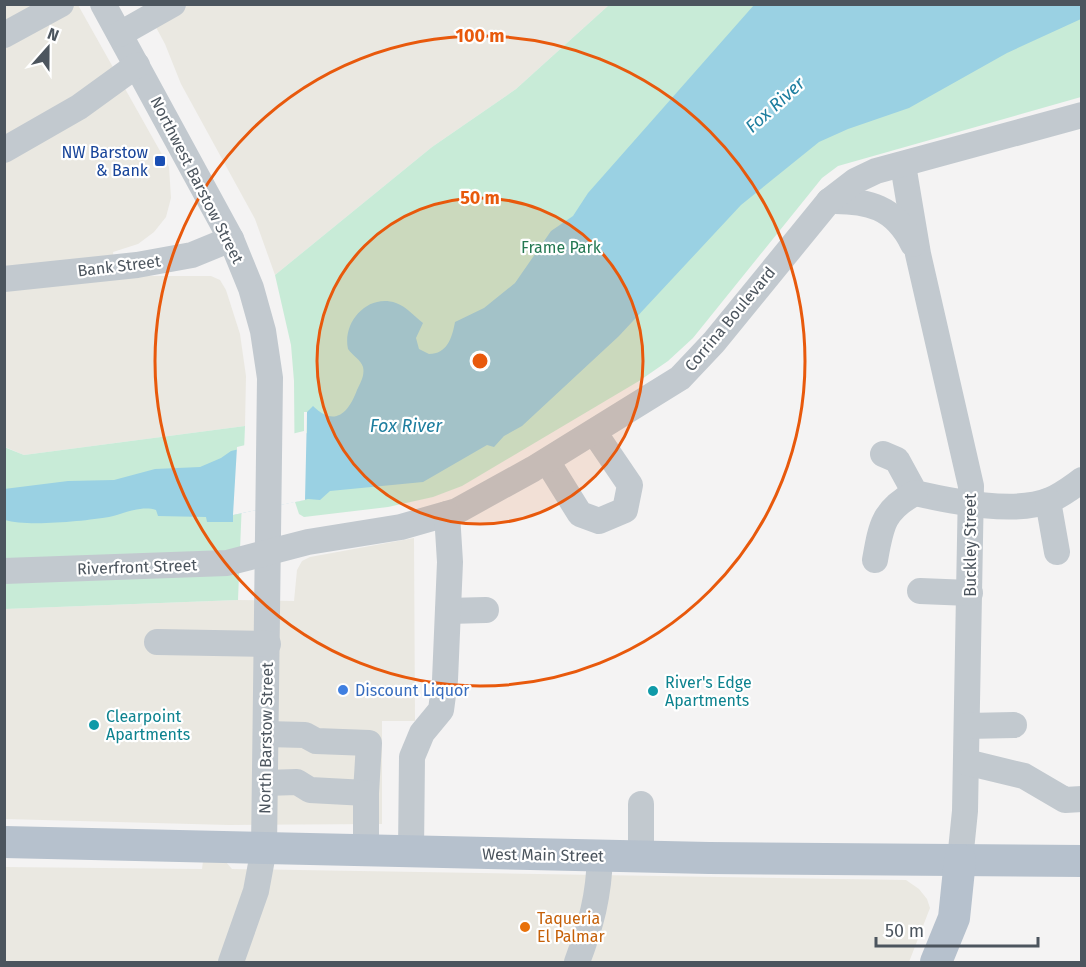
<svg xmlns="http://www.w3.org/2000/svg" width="1086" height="967" viewBox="0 0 1086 967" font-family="'Fira Sans',sans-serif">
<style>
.commercial{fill:#eae8e1}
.green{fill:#c8ebd7}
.water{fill:#9ad1e3}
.pier{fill:#f4f3f3}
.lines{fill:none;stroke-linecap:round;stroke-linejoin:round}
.minor{stroke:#c2c9cf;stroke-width:26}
.major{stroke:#b6c1cd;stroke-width:32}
.ring{fill:none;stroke:#e8590c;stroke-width:3}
.transit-dot{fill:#1a4fb4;stroke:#fff;stroke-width:2}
.shop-dot{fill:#3f7fe0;stroke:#fff;stroke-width:2}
.culture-dot{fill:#0f9aa8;stroke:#fff;stroke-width:2}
.food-dot{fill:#e8710a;stroke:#fff;stroke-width:2}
.labels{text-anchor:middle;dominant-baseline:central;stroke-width:4.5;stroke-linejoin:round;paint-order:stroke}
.transit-label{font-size:16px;fill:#164399;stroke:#fff;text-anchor:end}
.street-label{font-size:16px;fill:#4c555e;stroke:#fff}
.park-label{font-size:16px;fill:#247852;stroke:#fff}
.culture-label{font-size:16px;fill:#0d838f;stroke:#fff;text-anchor:start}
.shop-label{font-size:16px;fill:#366cbe;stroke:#fff;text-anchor:start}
.food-label{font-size:16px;fill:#c56008;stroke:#fff;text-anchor:start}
.water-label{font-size:18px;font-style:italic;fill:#1e7e9f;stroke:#fff}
.centre{fill:#e8590c;stroke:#fff;stroke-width:3}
.ring-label{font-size:18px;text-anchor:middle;font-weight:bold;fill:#e8590c;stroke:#fff;stroke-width:4.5;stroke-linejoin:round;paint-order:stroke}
</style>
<rect width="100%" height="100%" fill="#f4f3f3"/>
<g class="commercial">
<path d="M 4,5 L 78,5 L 169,167 L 171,198 L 166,217 L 154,232 L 138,244 L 113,252 L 116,276 L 211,276 L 220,280 L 226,290 L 240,334 L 246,376 L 245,426 L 24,455 L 5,447 Z"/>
<path d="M 144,5 L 609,5 L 516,89 L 432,147 L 275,275 L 255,219 L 181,84 L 165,44 Z"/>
<path d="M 414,538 L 415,721 L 382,721 L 382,824 L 229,825 L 5,819 L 5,609 L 238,600 L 294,601 L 297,570 L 302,561 L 310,557 Z"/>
<path d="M 203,861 L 226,862 L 232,869 L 906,880 L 919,889 L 927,899 L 930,908 L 909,962 L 5,962 L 5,867 L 202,869 Z"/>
</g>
<g class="green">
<path d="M 609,5 L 1081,5 L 1081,97 L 838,166 L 822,178 L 693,338 L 668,361 L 639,381 L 462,486 L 433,497 L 388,507 L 304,517 L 299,514 L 295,502 L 294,381 L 291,345 L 275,275 L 432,147 L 516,89 Z"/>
<path d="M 245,426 L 238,600 L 5,609 L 4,447 L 24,455 Z"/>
</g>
<path class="water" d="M 754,5 L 1081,5 L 1081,19 L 1007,53 L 909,108 L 848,129 L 819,142 L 741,205 L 619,336 L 522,426 L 504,436 L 494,447 L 487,445 L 423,482 L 330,491 L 320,500 L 308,499 L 233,515 L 233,522 L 207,522 L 206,517 L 158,516 L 156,510 C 141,505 123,514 109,517 C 85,521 27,527 5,520 L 4,489 L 68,481 L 114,480 L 155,469 L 200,467 L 221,458 L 231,451 L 307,433 L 307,412 L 313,406 C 335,428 349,412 357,390 C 360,383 365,376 363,367 C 361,360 353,356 348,349 C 342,322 368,293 396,303 C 407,307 414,316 423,323 L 416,338 L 419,349 L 429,354 C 447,354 452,338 455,322 L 484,308 L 515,283 L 551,231 L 573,216 L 588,193 Z"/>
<path class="pier" d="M 304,412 L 307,412 L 305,500 L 233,515 L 237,447 L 304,431 Z"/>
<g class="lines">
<g class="minor">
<path d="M 103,4 L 231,239 L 251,288 L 263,331 L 270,378 L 264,848 L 256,891 L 231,962"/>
<path d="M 120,34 L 173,4"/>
<path d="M 4,35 L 61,4"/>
<path d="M 4,150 L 79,107 L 137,65"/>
<path d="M 903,165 L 918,254 L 971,486 L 965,811 L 960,860"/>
<path d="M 829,201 C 868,200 895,207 913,244"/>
<path d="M 4,279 L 137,265 L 192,255 L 231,239"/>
<path d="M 883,454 L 897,460 L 915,493 C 952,501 1014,515 1050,500 C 1062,495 1072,487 1082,480"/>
<path d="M 547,461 L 580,514 L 599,521 L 625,510 L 630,485 L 594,432"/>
<path d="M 1048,501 L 1057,552"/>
<path d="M 875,560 C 881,526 883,510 915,493"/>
<path d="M 4,571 L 227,563 L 308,542 L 401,527 L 457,511 L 533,469 L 680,378 L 714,342 L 829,201 L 855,181 L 876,171 L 1082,115"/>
<path d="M 920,591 L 970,593"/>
<path d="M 448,611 L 486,610"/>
<path d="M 157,642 L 268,644"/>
<path d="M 967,726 L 1014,725"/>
<path d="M 966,762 L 1024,776 L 1065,800 L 1082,799"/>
<path d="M 265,783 L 297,782 L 310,790 L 366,793 L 369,743 L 316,741 L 305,735 L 266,734"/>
<path d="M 641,804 L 641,856"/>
<path d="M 366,851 L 366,793"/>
<path d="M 411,852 L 412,757 L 422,733 L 441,710 L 445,680 L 450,562 L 447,514"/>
<path d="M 577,962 C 591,925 599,896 600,855"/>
</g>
<g class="major">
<path d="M 4,842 L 709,858 L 1082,861"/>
<path d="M 936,962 L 954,918 L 960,860"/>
</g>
</g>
<circle cx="480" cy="361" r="163" fill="#e8590c" fill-opacity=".12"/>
<g class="ring">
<circle cx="480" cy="361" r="163"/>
<circle cx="480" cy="361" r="325"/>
</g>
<rect class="transit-dot" x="154" y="155" width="12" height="12" rx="3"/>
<circle class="shop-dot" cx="343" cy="690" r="6"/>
<g class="culture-dot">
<circle cx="653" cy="691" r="6"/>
<circle cx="94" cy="725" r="6"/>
</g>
<circle class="food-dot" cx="525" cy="927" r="6"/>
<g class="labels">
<g class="transit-label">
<text x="148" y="152">NW Barstow<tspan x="148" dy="18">&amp; Bank</tspan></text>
</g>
<g class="street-label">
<text transform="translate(197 180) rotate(63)">Northwest Barstow Street</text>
<text transform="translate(119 266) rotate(-7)">Bank Street</text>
<text transform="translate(730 319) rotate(-50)">Corrina Boulevard</text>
<text transform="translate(970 545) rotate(-90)">Buckley Street</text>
<text transform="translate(137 567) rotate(-2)">Riverfront Street</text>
<text transform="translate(266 738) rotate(-89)">North Barstow Street</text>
<text transform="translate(543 855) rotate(1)">West Main Street</text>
</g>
<g class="park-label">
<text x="561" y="247">Frame Park</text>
</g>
<g class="culture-label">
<text x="665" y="682">River's Edge<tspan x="665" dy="18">Apartments</tspan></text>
<text x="106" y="716">Clearpoint<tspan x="106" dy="18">Apartments</tspan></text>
</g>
<g class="shop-label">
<text x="355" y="690">Discount Liquor</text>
</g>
<g class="food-label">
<text x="537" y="918">Taqueria<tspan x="537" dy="18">El Palmar</tspan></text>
</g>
<g class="water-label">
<text transform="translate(775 105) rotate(-42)">Fox River</text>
<text x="406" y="426">Fox River</text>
</g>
</g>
<circle cx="480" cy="361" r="9" class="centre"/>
<g class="ring-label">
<text x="480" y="42">100 m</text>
<text x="480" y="204">50 m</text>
</g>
<rect width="1086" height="967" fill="none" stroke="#4c555e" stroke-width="12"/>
<g transform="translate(48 48) rotate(21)" stroke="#ffffff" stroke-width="4.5" paint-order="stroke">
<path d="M0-4.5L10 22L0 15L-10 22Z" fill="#4c555e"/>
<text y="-9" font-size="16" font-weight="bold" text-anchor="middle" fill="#4c555e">N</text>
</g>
<path d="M876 937v9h162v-9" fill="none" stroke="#4c555e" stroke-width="3"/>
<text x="885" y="937" font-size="18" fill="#4c555e" stroke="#ffffff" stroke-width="4.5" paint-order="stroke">50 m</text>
</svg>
